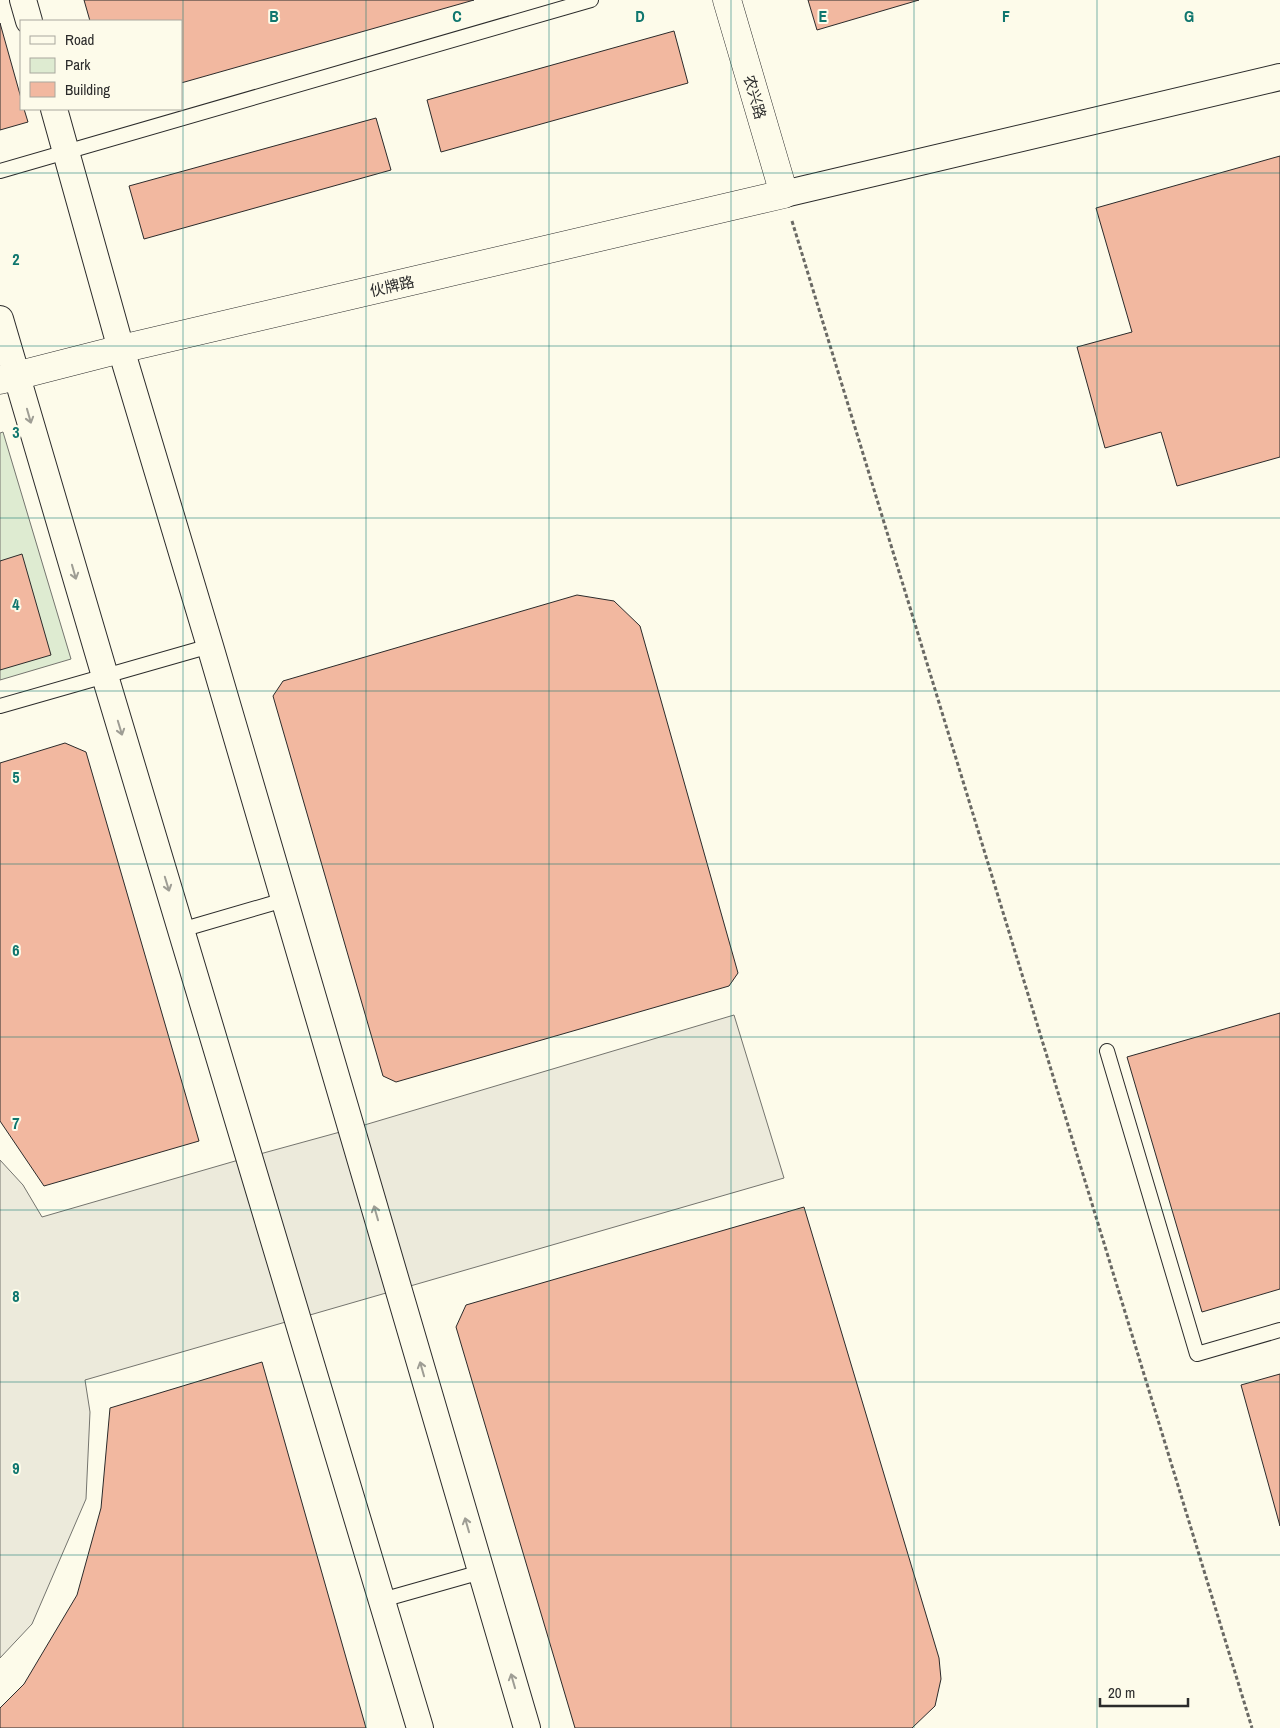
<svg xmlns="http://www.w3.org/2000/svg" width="1280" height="1728" viewBox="0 0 1280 1728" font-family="'Archivo Narrow','Noto Sans SC',sans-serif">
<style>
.green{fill:#deebd1;stroke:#74746e}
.parking{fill:#eceadb;stroke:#74746e}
.building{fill:#f2b8a0;stroke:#2b2b2b}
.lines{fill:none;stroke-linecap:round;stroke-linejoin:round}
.service-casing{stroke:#2b2b2b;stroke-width:16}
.minor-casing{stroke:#2b2b2b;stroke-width:28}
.tertiary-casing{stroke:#2b2b2b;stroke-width:29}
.path{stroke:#6a6964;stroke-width:3;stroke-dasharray:4 2.5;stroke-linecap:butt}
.service{stroke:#fdfbea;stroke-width:14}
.minor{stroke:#fdfbea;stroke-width:26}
.tertiary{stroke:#fdfbea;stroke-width:28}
.oneway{stroke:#9e9d94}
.grid{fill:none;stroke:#0f766e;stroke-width:1;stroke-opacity:0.55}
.labels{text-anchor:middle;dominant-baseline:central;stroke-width:4;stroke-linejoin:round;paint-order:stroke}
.street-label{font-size:15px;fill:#2b2b2b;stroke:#fdfbea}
.grid-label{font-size:16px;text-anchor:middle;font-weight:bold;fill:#0f766e;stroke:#fdfbea;stroke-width:4;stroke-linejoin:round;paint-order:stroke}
</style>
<rect width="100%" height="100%" fill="#fdfbea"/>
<path class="green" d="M 3,432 L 71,659 L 0,680 L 0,433 Z"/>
<path class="parking" d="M 734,1015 L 784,1178 L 85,1380 L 90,1412 L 86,1499 L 32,1624 L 0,1658 L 0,1160 L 23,1185 L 42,1217 L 249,1157 L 351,1129 Z"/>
<g class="building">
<path d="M 84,0 L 474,0 L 181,83 L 181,21 L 90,21 Z"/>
<path d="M 808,0 L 919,0 L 817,30 Z"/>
<path d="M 0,23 L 21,98 L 21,109 L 24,109 L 28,122 L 0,130 Z"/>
<path d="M 674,31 L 688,83 L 441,152 L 427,100 Z"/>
<path d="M 376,118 L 391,170 L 144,239 L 129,186 Z"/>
<path d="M 1280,156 L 1280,457 L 1177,486 L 1161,432 L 1105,448 L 1077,347 L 1132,332 L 1096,208 Z"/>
<path d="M 22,554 L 51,655 L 0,670 L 0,561 Z"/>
<path d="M 577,595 L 614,601 L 640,626 L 738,973 L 729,986 L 396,1082 L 383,1076 L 273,696 L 283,681 Z"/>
<path d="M 65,743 L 86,752 L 199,1141 L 44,1186 L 0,1121 L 0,763 Z"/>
<path d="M 1280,1013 L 1280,1289 L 1202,1312 L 1127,1057 Z"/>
<path d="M 804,1207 L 939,1658 L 941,1679 L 935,1706 L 912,1728 L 575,1728 L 456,1327 L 466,1305 Z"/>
<path d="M 262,1362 L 366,1728 L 0,1728 L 0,1708 L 24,1684 L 77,1595 L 101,1508 L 110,1408 Z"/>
<path d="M 1280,1374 L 1280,1526 L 1241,1385 Z"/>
</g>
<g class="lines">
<g class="service-casing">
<g id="service">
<path d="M 0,171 L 591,0"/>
<path d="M 0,706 L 210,646"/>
<path d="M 181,930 L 284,900"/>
<path d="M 1107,1051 L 1197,1354 L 1280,1330"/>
<path d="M 382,1600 L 481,1572"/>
</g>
</g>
<g class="minor-casing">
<g id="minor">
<path d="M 23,0 L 29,21"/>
<path d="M 54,109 L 121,349 L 210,646 L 527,1728"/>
<path d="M 784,194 L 1280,77"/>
<path d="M 0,319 L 105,676 L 420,1728"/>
</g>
</g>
<g class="tertiary-casing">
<path id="tertiary" d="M 0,380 L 121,349 L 784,194 L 727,0"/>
</g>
<path class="path" d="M 792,221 L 1252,1728"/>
<use href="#service" class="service"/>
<use href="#minor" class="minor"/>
<use href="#tertiary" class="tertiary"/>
</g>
<defs><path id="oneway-shaft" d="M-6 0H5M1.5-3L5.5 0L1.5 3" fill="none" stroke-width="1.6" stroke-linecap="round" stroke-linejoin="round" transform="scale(1.25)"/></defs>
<g class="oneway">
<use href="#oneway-shaft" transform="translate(29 416) rotate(74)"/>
<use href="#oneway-shaft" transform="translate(74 572) rotate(74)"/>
<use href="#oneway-shaft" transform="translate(120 728) rotate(73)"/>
<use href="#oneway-shaft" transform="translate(167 884) rotate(73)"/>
<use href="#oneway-shaft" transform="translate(376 1213) rotate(-106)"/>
<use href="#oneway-shaft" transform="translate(422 1369) rotate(-106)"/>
<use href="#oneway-shaft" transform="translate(467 1525) rotate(-106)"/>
<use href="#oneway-shaft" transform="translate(513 1681) rotate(-106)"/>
</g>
<path class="grid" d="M 183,0 L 183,1728M 366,0 L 366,1728M 549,0 L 549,1728M 731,0 L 731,1728M 914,0 L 914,1728M 1097,0 L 1097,1728M 0,173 L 1280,173M 0,346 L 1280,346M 0,518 L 1280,518M 0,691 L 1280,691M 0,864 L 1280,864M 0,1037 L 1280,1037M 0,1210 L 1280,1210M 0,1382 L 1280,1382M 0,1555 L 1280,1555"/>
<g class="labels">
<g class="street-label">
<text transform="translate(755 97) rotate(74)">农兴路</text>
<text transform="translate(392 286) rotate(-13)">伙牌路</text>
</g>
</g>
<g class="grid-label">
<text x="274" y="22">B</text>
<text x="457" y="22">C</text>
<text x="640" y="22">D</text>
<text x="823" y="22">E</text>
<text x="1006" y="22">F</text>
<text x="1189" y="22">G</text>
<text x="16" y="265">2</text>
<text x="16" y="438">3</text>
<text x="16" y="610">4</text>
<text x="16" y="783">5</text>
<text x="16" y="956">6</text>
<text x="16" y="1129">7</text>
<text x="16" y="1302">8</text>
<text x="16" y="1474">9</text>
</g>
<rect x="20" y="20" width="162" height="90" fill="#fdfbea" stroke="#a9a89e"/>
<rect x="30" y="36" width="25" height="8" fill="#fdfbea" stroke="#a9a89e"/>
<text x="65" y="45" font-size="15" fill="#2b2b2b">Road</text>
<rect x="30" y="58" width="25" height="15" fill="#deebd1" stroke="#a9a89e"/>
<text x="65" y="70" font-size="15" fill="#2b2b2b">Park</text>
<rect x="30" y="82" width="25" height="15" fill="#f2b8a0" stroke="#a9a89e"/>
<text x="65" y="95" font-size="15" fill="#2b2b2b">Building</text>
<path d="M1100 1698v8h88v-8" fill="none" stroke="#2b2b2b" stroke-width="2.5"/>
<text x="1108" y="1698" font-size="15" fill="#2b2b2b" stroke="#fdfbea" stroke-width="4" paint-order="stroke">20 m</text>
</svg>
